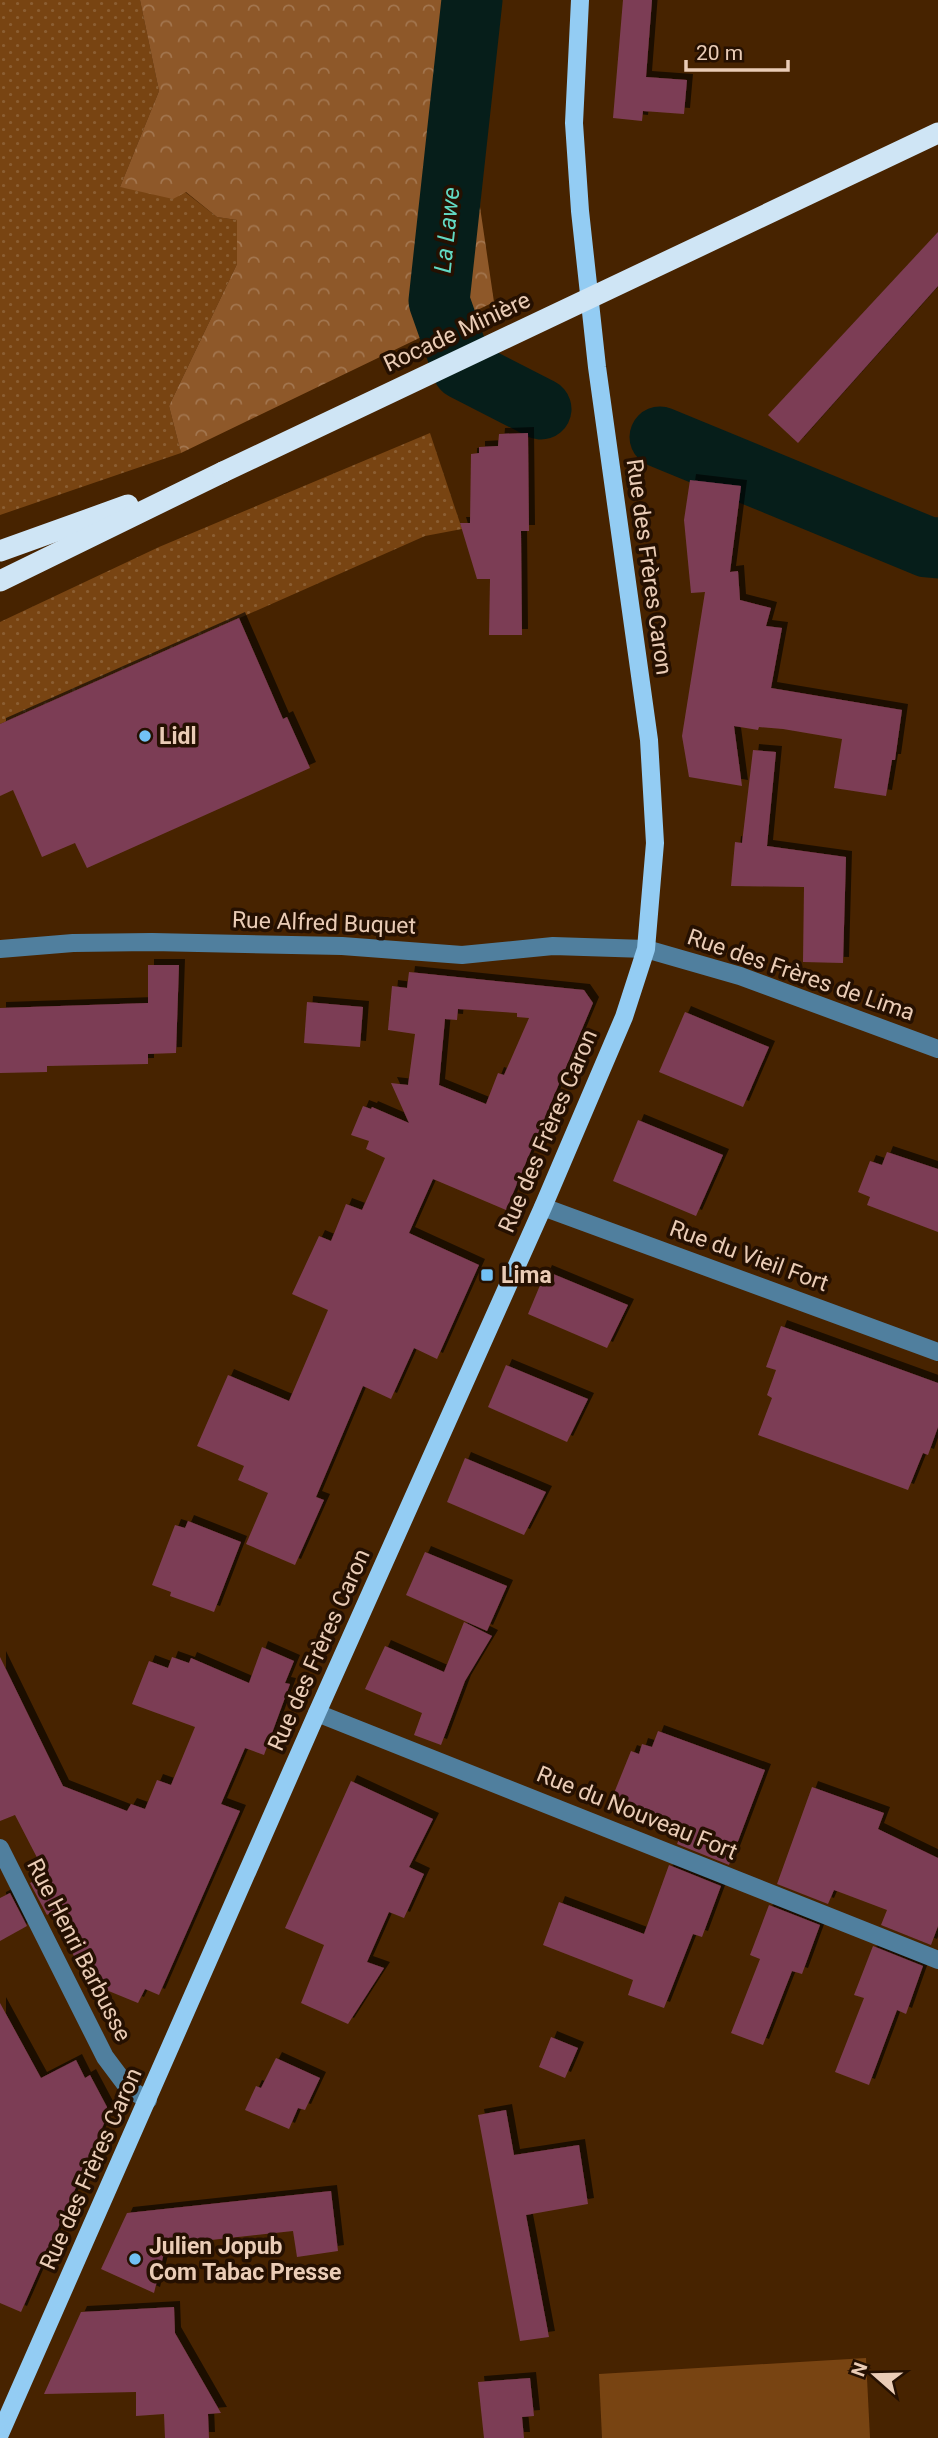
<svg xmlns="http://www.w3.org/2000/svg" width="938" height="2438" viewBox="0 0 938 2438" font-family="Roboto,sans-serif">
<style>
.grass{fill:url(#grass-dots)}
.forest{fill:url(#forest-crowns)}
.pitch{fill:#784412}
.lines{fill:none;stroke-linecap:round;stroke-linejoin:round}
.river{stroke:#061e1a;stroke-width:61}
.building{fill:#7c3e54;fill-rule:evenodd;filter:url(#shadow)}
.minor{stroke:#507f9e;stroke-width:18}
.major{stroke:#93ccf3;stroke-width:18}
.highway{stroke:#cfe5f5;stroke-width:21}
.highway-bridge{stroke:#cfe5f5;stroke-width:21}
.poi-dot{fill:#72c1f5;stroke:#251001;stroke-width:2.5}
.labels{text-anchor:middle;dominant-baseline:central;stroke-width:7;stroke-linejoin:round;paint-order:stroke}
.street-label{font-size:23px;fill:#eaccb6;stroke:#251001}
.poi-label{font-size:23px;font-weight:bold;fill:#eaccb6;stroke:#251001;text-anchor:start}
.water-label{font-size:24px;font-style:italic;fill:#62d9c3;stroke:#251001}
</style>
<defs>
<pattern id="grass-dots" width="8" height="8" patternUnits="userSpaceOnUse" patternTransform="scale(1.75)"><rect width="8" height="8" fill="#784412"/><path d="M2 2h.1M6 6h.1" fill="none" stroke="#8b5e32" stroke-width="1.8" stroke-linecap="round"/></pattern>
<pattern id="forest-crowns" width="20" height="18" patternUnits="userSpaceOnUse" patternTransform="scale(1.75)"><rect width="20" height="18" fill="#8e5829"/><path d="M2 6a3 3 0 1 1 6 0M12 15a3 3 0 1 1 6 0" fill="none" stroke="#a3764f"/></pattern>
<filter id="shadow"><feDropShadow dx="6" dy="-6" stdDeviation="0" flood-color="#0009"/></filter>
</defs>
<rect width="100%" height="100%" fill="#472300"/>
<g class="grass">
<path d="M 0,0 L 140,0 L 159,91 L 120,187 L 185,192 L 217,217 L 237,220 L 237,264 L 169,406 L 181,453 L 0,515 Z"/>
<path d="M 430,433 L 462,529 L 425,536 L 0,724 L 0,622 L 159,547 Z"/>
</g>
<path class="forest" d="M 140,0 L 492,0 L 483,64 L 480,207 L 494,302 L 181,453 L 169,406 L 237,264 L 237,220 L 217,217 L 186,192 L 173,199 L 120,187 L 159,91 Z"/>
<path class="pitch" d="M 866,2358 L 870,2438 L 602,2438 L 599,2374 Z"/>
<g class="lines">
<g class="river">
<path d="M 472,0 L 439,301 L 463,369 L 541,409"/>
<path d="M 660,437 L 927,547 L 938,548"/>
</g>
</g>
<g class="building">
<path d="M 623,0 L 652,0 L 646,77 L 687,80 L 684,114 L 643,111 L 642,121 L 613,118 Z"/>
<path d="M 938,232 L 938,286 L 798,443 L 768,415 Z"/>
<path d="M 528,433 L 529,531 L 521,531 L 522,635 L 489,635 L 490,579 L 477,579 L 460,523 L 470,523 L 471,454 L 479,453 L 479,447 L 498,446 L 499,434 Z"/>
<path d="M 690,480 L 741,486 L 730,572 L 738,571 L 740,600 L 771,608 L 766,626 L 782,628 L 771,688 L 902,710 L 895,760 L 892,760 L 886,796 L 834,788 L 842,739 L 783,729 L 759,727 L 758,730 L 734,726 L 742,786 L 689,777 L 682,736 L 705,592 L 691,593 L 684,520 Z"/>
<path d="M 239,618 L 283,719 L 287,717 L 310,768 L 87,868 L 75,843 L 42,857 L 13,790 L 0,796 L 0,724 Z"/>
<path d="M 753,750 L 776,752 L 767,846 L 846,857 L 843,963 L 803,962 L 804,887 L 731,886 L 735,842 L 742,843 Z"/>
<path d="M 148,965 L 179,965 L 176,1053 L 148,1054 L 148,1064 L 47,1066 L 47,1072 L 0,1073 L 0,1008 L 148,1003 Z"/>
<path d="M 409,972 L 584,990 L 593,1003 L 506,1210 L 433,1179 L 409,1233 L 479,1265 L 437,1359 L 414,1348 L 391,1399 L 363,1386 L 316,1497 L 324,1500 L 295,1565 L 246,1544 L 268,1493 L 238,1480 L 244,1466 L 197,1446 L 228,1375 L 289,1401 L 328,1310 L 292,1294 L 319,1236 L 331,1241 L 346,1204 L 362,1210 L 385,1158 L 366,1149 L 369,1141 L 351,1135 L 363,1106 L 371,1109 L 372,1107 L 409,1123 L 391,1083 L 408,1085 L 415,1034 L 388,1030 L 392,986 L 407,988 ZM 458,1009 L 517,1013 L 517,1017 L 529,1018 L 504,1075 L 498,1073 L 486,1104 L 439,1085 L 445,1019 L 457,1020 Z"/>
<path d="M 307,1002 L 363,1007 L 360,1047 L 304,1043 Z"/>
<path d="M 685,1012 L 769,1047 L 743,1107 L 659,1072 Z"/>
<path d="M 638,1120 L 723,1155 L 696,1216 L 613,1181 Z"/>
<path d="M 887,1152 L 938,1169 L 938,1232 L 867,1205 L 870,1197 L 858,1192 L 870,1161 L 882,1165 Z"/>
<path d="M 546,1271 L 628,1305 L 607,1348 L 528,1314 Z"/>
<path d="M 781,1326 L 938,1383 L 938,1427 L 928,1455 L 923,1453 L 908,1490 L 758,1435 L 772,1398 L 767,1395 L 776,1370 L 766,1367 Z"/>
<path d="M 506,1365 L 588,1399 L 567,1442 L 488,1407 Z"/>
<path d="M 465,1458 L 546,1492 L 524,1535 L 447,1502 Z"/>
<path d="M 188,1521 L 241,1542 L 214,1612 L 170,1596 L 171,1592 L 152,1585 L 175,1525 L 185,1528 Z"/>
<path d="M 425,1552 L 507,1586 L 487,1631 L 406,1595 Z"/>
<path d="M 464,1622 L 492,1636 L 465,1681 L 441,1745 L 414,1735 L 422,1713 L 365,1689 L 385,1646 L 444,1672 Z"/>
<path d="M 262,1647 L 294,1661 L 285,1683 L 290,1684 L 264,1755 L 245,1748 L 221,1804 L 240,1811 L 159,1995 L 145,1989 L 138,2003 L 89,1983 L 50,1913 L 47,1915 L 30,1883 L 46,1875 L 15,1815 L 0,1821 L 0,1657 L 63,1786 L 127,1811 L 131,1804 L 145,1809 L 157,1780 L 171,1785 L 195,1727 L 132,1704 L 149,1661 L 168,1668 L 172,1657 L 189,1663 L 191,1658 L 249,1683 Z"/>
<path d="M 658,1731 L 765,1770 L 729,1865 L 677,1844 L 681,1834 L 608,1808 L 631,1751 L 639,1754 L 642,1744 L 652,1747 Z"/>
<path d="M 351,1781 L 433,1819 L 409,1867 L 424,1874 L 404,1918 L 389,1912 L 367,1962 L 384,1968 L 348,2024 L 301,2003 L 324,1945 L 285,1928 Z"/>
<path d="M 812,1787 L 884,1813 L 878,1829 L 938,1858 L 938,1926 L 931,1945 L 881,1925 L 887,1910 L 834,1890 L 828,1904 L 777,1884 Z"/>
<path d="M 669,1865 L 721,1886 L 702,1937 L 693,1934 L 664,2008 L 628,1995 L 633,1980 L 543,1945 L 559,1902 L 644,1934 Z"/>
<path d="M 10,1893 L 27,1926 L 0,1941 L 0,1898 Z"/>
<path d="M 769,1905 L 820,1925 L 802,1974 L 792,1971 L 763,2045 L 731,2033 L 760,1959 L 750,1955 Z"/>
<path d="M 873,1946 L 923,1966 L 906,2014 L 897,2010 L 869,2085 L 835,2072 L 864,1998 L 854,1995 Z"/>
<path d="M 0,2003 L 41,2078 L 76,2060 L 85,2078 L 90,2075 L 107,2107 L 106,2119 L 21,2312 L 0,2303 Z"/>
<path d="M 551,2037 L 578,2048 L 565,2078 L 539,2067 Z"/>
<path d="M 276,2058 L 320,2078 L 305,2110 L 298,2108 L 289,2129 L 245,2110 L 256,2086 L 261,2088 Z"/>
<path d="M 506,2110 L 514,2155 L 579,2145 L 588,2204 L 526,2215 L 549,2337 L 520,2341 L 478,2115 Z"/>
<path d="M 331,2191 L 338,2251 L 297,2257 L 293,2231 L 166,2245 L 154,2293 L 101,2269 L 127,2213 Z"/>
<path d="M 174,2307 L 175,2333 L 221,2413 L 208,2414 L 209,2438 L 165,2438 L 164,2414 L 136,2416 L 136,2392 L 44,2394 L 81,2312 Z"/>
<path d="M 530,2378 L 534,2416 L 522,2417 L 524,2438 L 484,2438 L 478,2382 Z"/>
</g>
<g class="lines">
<g class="minor">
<path d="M 0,949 L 73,943 L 152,942 L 342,946 L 462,955 L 553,946 L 646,949 L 740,976 L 938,1049"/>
<path d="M 543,1207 L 938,1352"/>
<path d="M 317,1713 L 938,1960"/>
<path d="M 0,1848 L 105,2057 L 129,2089 L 148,2100"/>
</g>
<path class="major" d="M 0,2434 L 317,1713 L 543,1207 L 624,1017 L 646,949 L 655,843 L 649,740 L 597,367 L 580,211 L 574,123 L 580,0"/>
<g class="highway">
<path d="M 0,551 L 128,505"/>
<path d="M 0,581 L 223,472"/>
</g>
<path class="highway-bridge" d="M 223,472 L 938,133"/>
</g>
<g class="poi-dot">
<circle cx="145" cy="736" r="7"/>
<rect x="480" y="1268" width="14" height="14" rx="3.5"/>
<circle cx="135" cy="2259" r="7"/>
</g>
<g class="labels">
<g class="street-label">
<text transform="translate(457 332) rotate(-25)">Rocade Minière</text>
<text transform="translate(649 567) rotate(82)">Rue des Frères Caron</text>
<text transform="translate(324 923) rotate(2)">Rue Alfred Buquet</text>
<text transform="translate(801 975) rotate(19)">Rue des Frères de Lima</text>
<text transform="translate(548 1131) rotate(-67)">Rue des Frères Caron</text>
<text transform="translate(749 1256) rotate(20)">Rue du Vieil Fort</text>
<text transform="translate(319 1650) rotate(-66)">Rue des Frères Caron</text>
<text transform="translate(637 1813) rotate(22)">Rue du Nouveau Fort</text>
<text transform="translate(79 1950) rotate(63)">Rue Henri Barbusse</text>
<text transform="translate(91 2169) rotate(-66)">Rue des Frères Caron</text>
</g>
<g class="poi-label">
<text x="159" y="736">Lidl</text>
<text x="501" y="1275">Lima</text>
<text x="149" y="2246">Julien Jopub<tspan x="149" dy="26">Com Tabac Presse</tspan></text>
</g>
<g class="water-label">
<text transform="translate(447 230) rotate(-84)">La Lawe</text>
</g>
</g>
<g transform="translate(875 2375) rotate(290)" stroke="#251001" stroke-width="5" paint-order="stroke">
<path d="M0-5L12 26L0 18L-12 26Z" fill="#eaccb6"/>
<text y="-10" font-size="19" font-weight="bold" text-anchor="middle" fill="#eaccb6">N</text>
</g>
<path d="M686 60v10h102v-10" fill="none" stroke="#eaccb6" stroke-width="3.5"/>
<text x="696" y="60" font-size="21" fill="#eaccb6" stroke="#251001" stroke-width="5" paint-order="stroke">20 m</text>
</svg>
